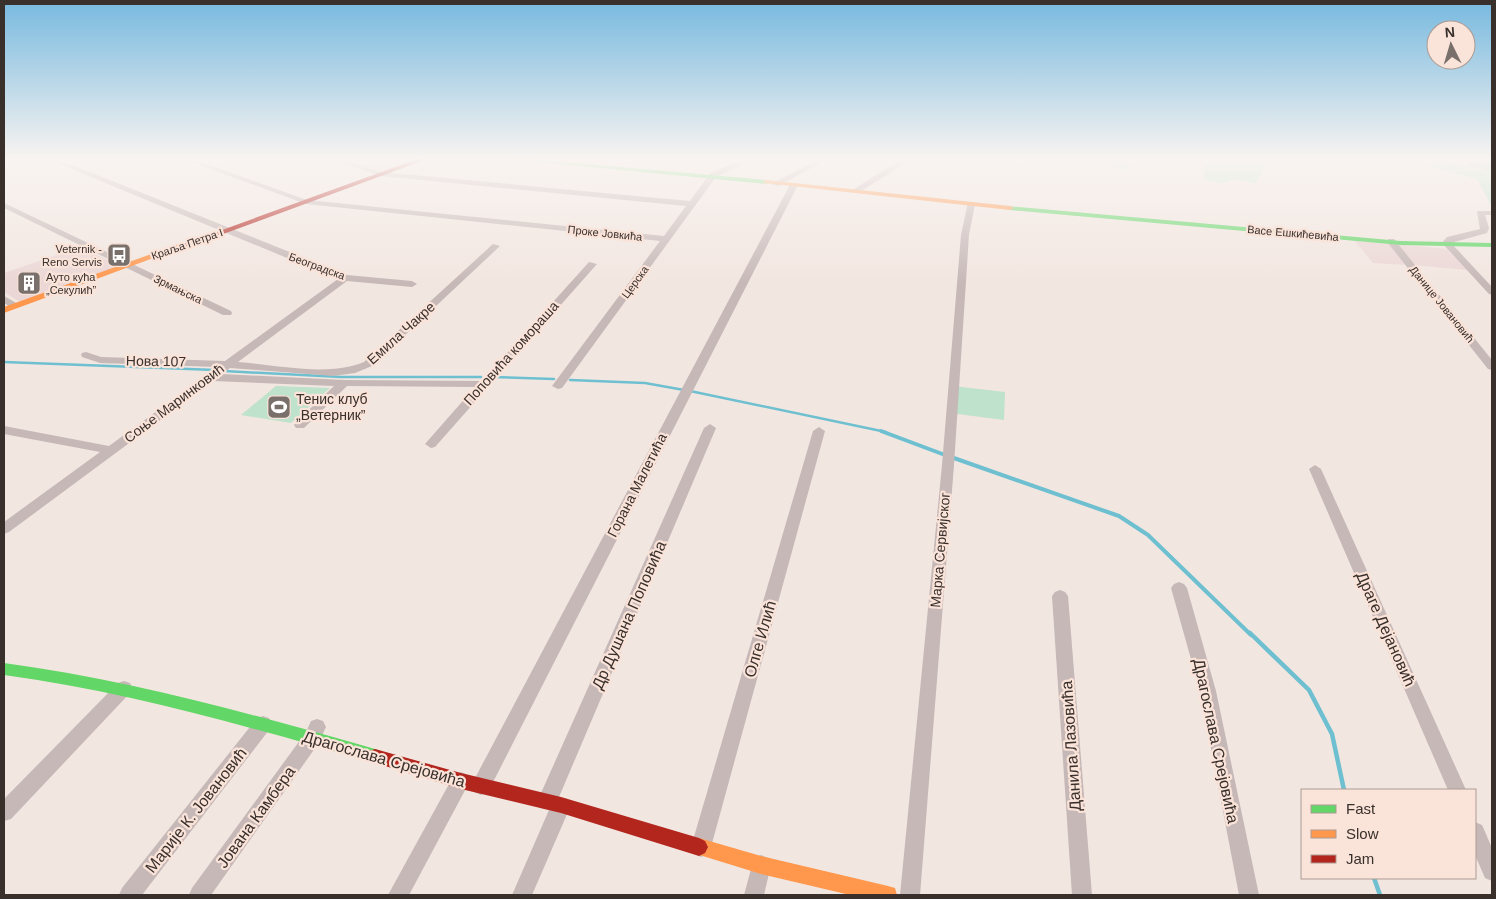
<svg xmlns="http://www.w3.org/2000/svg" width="1496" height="899" viewBox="0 0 1496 899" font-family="Arial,sans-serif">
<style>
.commercial{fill:#ebd7d5}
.green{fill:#bee2cc}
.forest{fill:#9eceb5}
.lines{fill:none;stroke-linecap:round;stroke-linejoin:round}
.stream-far2{stroke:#6ec0d1;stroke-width:2.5}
.stream-far1{stroke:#6ec0d1;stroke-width:4}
.stream{stroke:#6ec0d1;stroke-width:4.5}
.street{fill:#c6b8b7;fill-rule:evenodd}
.fast{fill:#63d668;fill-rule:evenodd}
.slow{fill:#ff974d;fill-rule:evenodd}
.jam{fill:#b3261e;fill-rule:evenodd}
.labels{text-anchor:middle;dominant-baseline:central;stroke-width:4.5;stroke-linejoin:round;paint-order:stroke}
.far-street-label{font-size:11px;fill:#39302c;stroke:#fae3d8}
.far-poi-label{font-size:11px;fill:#39302c;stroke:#fae3d8;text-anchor:end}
.street-label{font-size:14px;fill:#39302c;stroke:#fae3d8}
.poi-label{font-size:14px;fill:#39302c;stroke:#fae3d8;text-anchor:start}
.near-street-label{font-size:16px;fill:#39302c;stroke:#fae3d8}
</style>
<rect width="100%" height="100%" fill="#f2e6e0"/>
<g class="commercial">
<path d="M 336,158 L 396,158 L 407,162 L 379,172 Z"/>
<path d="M 1355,241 L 1390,244 L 1408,265 L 1373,263 Z"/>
<path d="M 1396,244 L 1447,249 L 1467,270 L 1413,265 Z"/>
<path d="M 80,247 L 120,266 L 20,302 L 4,292 L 4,273 Z"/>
</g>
<g class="green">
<path d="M 1069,158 L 1145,158 L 1124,170 L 1101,163 Z"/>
<path d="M 1201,158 L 1269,158 L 1256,183 L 1235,179 L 1222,183 L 1205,180 Z"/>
<path d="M 1393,158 L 1434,158 L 1492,172 L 1492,207 L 1477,179 Z"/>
<path d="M 276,386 L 330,388 L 291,423 L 241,415 Z"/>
<path d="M 953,386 L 1005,392 L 1004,420 L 950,413 Z"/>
</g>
<path class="forest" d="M 1469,158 L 1492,158 L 1492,172 L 1467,165 Z"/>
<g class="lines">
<g class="stream-far2">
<path d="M 4,362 L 215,370"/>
<path d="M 224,371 L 341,377 L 481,377"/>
<path d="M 493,377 L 554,379"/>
<path d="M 570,380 L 645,383 L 684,390"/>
<path d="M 690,391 L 886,432"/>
</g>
<g class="stream-far1">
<path d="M 881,431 L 945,455"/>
<path d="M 951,457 L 1119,516 L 1148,535 L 1251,635"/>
</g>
<g class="stream">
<path d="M 1250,633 L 1309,690 L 1332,734 L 1344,790"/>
<path d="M 1374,878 L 1380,895"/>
</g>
<g class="street">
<path d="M 45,158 L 55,158 L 347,275 L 412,281 L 417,284 L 412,287 L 347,281 L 238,362 C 277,365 328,377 364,362 L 493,244 L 500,246 L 372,366 L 355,373 L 333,376 L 230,368 L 222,374 L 344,380 L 482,381 L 589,262 L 597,264 L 435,447 L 431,448 L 425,444 L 475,387 L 347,386 L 304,428 L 296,428 L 294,425 L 296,422 L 334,386 L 213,381 L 9,532 L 4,534 L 4,522 L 100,452 L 4,434 L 4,426 L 109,446 L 217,367 L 100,363 L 82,357 L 81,355 L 82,353 L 86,352 L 101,357 L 225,361 L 338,279 Z"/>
<path d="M 180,158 L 190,158 L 307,200 L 664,236 L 686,206 L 381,176 L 327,158 L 338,158 L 381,172 L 690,201 L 710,173 L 746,158 L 756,158 L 716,177 L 562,388 L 558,389 L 552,386 L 660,241 L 306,204 Z"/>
<path d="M 401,158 L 411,158 L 419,162 L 415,164 Z"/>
<path d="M 821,158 L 830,158 L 778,186 L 771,184 Z"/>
<path d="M 900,160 L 907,162 L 858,193 L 851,191 Z"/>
<path d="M 791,183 L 798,185 L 488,792 L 481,795 L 474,792 L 472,786 L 474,780 Z"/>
<path d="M 968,202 L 975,204 L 969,235 L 954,465 L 920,895 L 900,895 L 942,465 L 961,235 Z"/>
<path d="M 4,203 L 231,311 L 232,313 L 231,315 L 223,315 L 4,208 Z"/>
<path d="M 1477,211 L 1492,211 L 1492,215 L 1485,215 L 1489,228 L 1487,233 L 1451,243 L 1492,287 L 1492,295 L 1489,294 L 1442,243 L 1447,237 L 1480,229 Z"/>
<path d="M 1388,239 L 1394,239 L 1492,360 L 1492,370 L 1488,369 L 1388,243 Z"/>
<path d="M 4,296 L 18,304 L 18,308 L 12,308 L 4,303 Z"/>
<path d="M 710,424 L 716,428 L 559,797 L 568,799 L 571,805 L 532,895 L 512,895 L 549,810 L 540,808 L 537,802 L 704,428 Z"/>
<path d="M 819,427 L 825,431 L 711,847 L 708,854 L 701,857 L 694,854 L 691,847 L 813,431 Z"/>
<path d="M 1315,465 L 1321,469 L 1466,790 L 1448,790 L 1309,469 Z"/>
<path d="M 1179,582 L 1184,584 L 1187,588 L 1216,691 L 1259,895 L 1239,895 L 1200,691 L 1171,588 L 1174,584 Z"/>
<path d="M 1060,590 L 1065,592 L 1068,596 L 1092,895 L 1072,895 L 1052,596 L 1055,592 Z"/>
<path d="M 124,681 L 130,683 L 132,688 L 130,693 L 11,819 L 4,821 L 4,799 L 118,683 Z"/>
<path d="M 263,716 L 269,718 L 272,724 L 269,730 L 142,895 L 119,895 L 122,888 L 257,718 Z"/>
<path d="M 317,719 L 323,721 L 326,727 L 318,744 L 211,895 L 189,895 L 192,888 L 306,732 L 311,721 Z"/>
<path d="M 461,772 L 468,775 L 470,781 L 409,895 L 388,895 L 454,775 Z"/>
<path d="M 1475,822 L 1482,825 L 1492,848 L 1492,881 L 1485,878 L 1475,855 Z"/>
<path d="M 761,855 L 768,858 L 771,865 L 764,895 L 744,895 L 754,858 Z"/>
</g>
<g class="fast">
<path d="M 494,158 L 521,158 L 766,180 L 769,182 L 766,184 Z"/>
<path d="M 1007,206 L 1401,241 L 1492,243 L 1492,247 L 1401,245 L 1010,210 L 1007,210 Z"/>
<path d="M 4,663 C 131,680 252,714 375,749 L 381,751 L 383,756 L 381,761 L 375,763 C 252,728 131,692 4,675 Z"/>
</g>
<g class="slow">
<path d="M 766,180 L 1010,206 L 1014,208 L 1010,210 L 764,183 L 763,182 Z"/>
<path d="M 179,244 L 186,246 L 4,313 L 4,307 Z"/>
<path d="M 699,838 L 761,856 L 888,886 L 895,888 L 897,895 L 850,895 L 761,874 L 693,853 L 690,847 L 693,841 Z"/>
</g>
<g class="jam">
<path d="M 420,158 L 430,158 L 185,248 L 178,246 Z"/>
<path d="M 375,749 L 461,773 L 561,797 L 699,838 L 705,841 L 708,847 L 705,853 L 699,856 L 561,813 L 461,789 L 375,763 L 369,761 L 367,756 L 369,751 Z"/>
</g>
</g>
<linearGradient id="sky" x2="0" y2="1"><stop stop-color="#77b9df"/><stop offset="0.56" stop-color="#f9f4f1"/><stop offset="1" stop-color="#f9f4f1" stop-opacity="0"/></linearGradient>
<rect width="1496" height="284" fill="url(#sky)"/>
<defs>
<g id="bus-square" transform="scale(1.25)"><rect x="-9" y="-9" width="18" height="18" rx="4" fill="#7a706b" stroke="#fae3d8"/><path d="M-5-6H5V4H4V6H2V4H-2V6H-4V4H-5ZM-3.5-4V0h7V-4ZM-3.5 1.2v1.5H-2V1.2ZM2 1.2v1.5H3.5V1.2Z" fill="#fff"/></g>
<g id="building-square" transform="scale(1.25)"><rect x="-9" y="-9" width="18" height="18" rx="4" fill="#7a706b" stroke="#fae3d8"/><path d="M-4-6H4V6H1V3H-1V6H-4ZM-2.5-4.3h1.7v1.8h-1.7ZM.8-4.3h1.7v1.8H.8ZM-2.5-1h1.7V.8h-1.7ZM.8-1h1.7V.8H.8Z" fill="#fff"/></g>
<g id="stadium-square" transform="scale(1.25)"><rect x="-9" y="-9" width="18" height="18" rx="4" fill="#7a706b" stroke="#fae3d8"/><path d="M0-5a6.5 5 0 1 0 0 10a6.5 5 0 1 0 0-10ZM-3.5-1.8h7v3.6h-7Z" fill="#fff"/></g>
</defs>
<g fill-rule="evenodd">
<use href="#bus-square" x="119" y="255"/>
<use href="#building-square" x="29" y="283"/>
<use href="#stadium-square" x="279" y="407"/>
</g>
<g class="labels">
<g class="far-street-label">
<text transform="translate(605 233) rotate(6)">Проке Јовкића</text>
<text transform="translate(1293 233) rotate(5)">Васе Ешкићевића</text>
<text transform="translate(187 244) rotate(-19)">Краља Петра I</text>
<text transform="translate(317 266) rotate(20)">Београдска</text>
<text transform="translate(635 282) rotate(-54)">Церска</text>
<text transform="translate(178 289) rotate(26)">Зрмањска</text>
<text transform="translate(1442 304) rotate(51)">Данице Јовановић</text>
</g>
<g class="far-poi-label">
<text x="102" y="249">Veternik -<tspan x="102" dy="13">Reno Servis</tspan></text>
<text x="46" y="277" text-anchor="start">Ауто кућа<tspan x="46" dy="13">„Секулић”</tspan></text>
</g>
<g class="street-label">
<text transform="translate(401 333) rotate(-42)">Емила Чакре</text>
<text transform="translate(511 353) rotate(-48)">Поповића комораша</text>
<text transform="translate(156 361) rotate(1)">Нова 107</text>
<text transform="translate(174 403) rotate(-37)">Соње Маринковић</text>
<text transform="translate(637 485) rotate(-63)">Горана Малетића</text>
<text transform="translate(940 550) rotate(-85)">Марка Сервијског</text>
</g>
<g class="poi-label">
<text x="296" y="399">Тенис клуб<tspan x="296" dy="16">„Ветерник”</tspan></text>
</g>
<g class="near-street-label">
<text transform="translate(629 615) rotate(-66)">Др Душана Поповића</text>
<text transform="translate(1386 629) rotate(66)">Драге Дејановић</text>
<text transform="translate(760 639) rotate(-74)">Олге Илић</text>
<text transform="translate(1216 741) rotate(78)">Драгослава Срејовића</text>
<text transform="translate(1071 746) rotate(-94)">Данила Лазовића</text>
<text transform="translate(384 759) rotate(16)">Драгослава Срејовића</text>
<text transform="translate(196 810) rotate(-52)">Марије К. Јовановић</text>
<text transform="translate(256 817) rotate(-54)">Јована Камбера</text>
</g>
</g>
<rect width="1496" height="899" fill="none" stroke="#39302c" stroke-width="10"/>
<rect x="1301" y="789" width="175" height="90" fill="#fae3d8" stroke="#ad9b93"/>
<rect x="1311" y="805" width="25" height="8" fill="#63d668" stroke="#ad9b93"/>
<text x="1346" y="814" font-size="15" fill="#39302c">Fast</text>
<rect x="1311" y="830" width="25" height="8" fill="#ff974d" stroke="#ad9b93"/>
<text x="1346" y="839" font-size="15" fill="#39302c">Slow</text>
<rect x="1311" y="855" width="25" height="8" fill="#b3261e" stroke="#ad9b93"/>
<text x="1346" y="864" font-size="15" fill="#39302c">Jam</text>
<g transform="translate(1451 45) rotate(355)"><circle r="24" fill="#fae3d8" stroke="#ad9b93"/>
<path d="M0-4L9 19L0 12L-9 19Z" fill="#7a706b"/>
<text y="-8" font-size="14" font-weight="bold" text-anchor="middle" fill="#39302c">N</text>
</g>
</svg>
